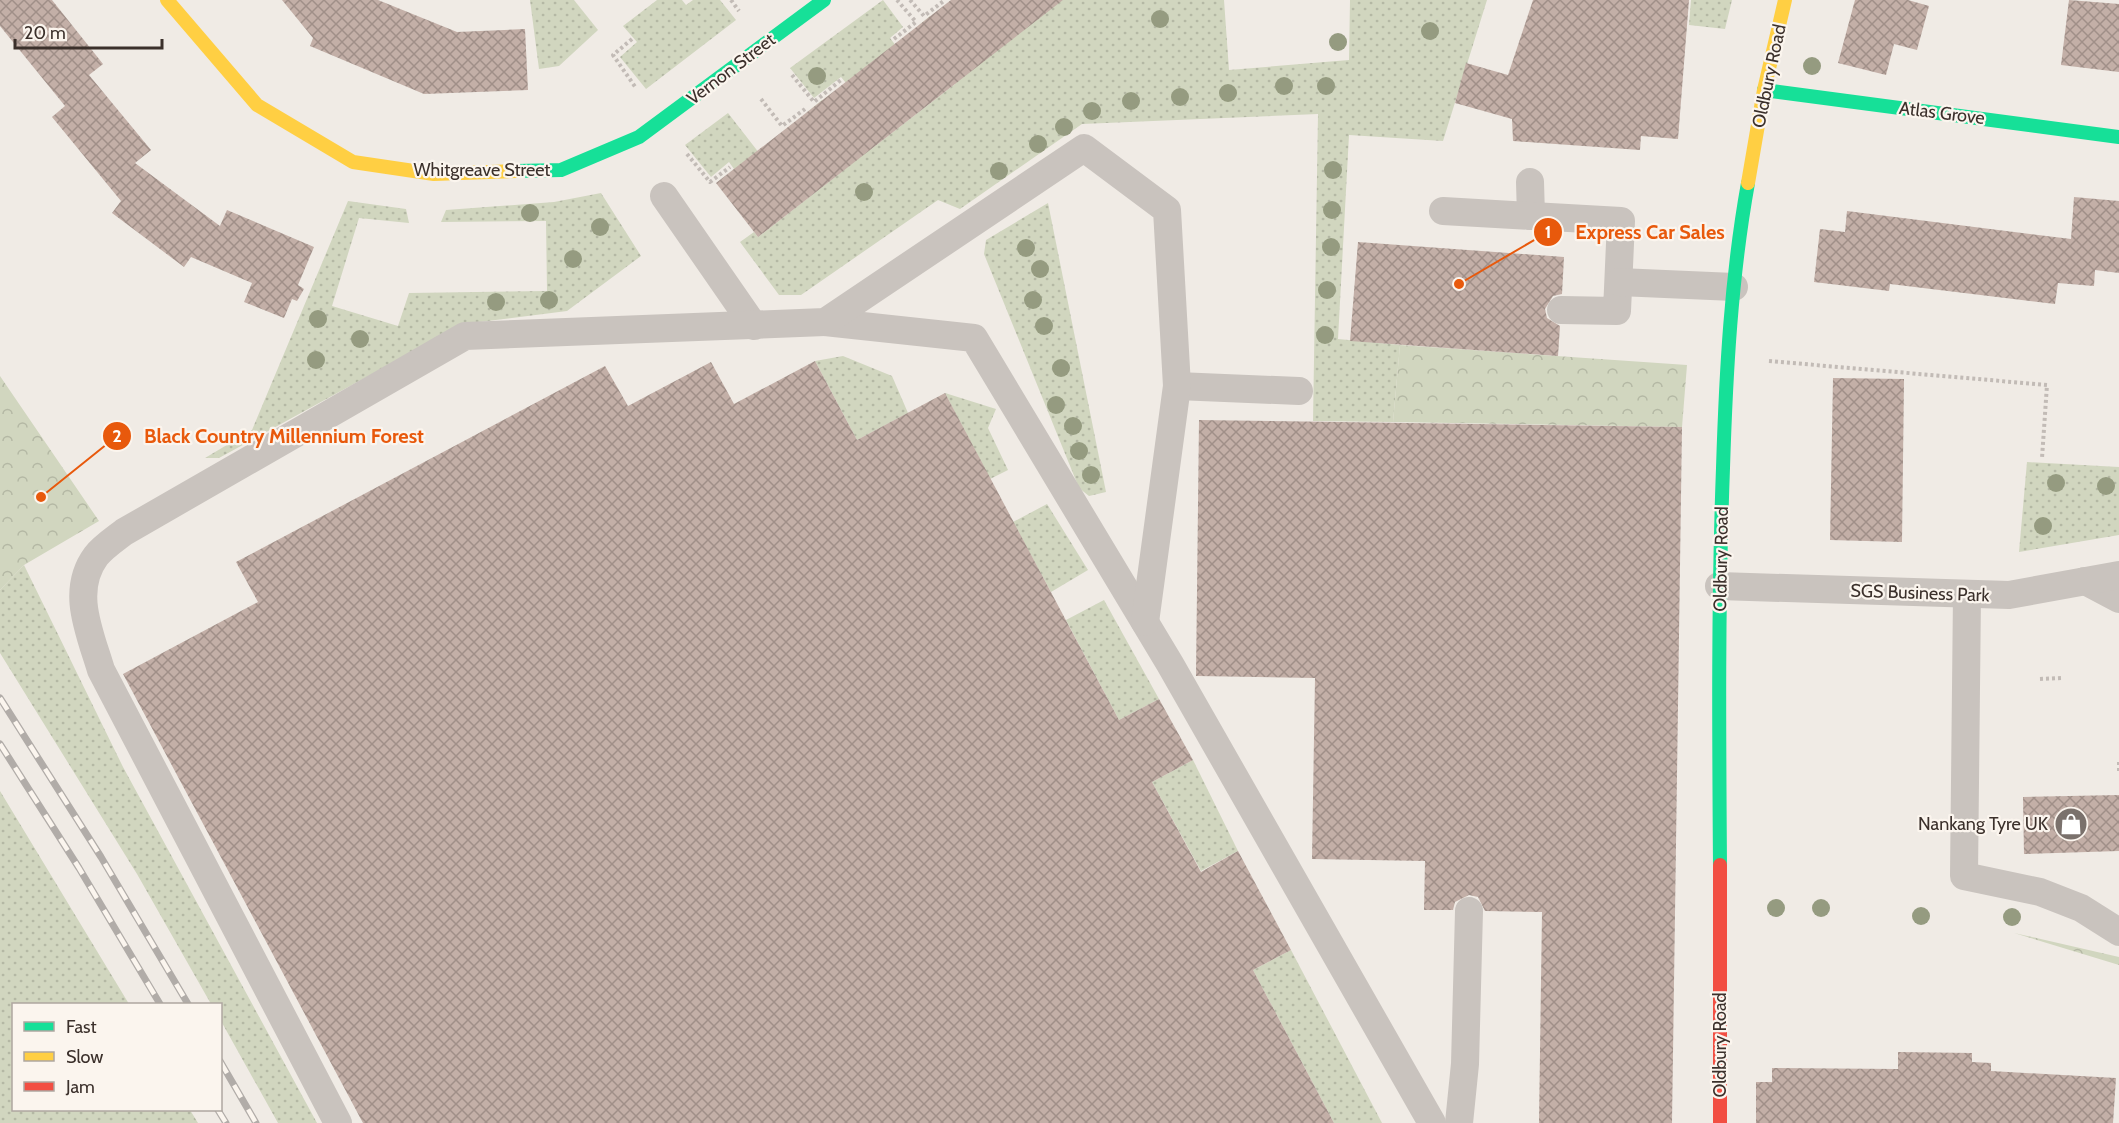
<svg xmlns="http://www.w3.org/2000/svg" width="2119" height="1123" viewBox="0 0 2119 1123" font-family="Cabin,sans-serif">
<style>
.grass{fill:url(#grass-dots)}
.forest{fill:url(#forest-crowns)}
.building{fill:url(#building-cross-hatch)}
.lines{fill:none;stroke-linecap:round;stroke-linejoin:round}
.path{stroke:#c2bbb6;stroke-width:4;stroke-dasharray:3 3;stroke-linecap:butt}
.lane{stroke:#c9c3be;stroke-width:28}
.fast{stroke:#16e098;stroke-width:14}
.slow{stroke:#ffcf43;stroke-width:14}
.jam{stroke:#f24e42;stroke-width:14}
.rail-casing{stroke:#b1aca8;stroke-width:7}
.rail{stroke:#fbf5ee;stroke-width:4.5;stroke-dasharray:14;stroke-linecap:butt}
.tree{fill:#959b80}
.labels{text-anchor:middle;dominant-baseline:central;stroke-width:4.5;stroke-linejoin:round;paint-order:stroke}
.street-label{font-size:18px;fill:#3b302b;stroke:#fbf5ee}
.poi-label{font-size:18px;fill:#3b302b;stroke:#fbf5ee;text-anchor:end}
.leader{fill:none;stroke:#e8590c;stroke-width:2}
.callout-dot{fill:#e8590c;stroke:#fbf5ee;stroke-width:2}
.mark-label{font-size:18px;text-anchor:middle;font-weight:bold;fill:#fff}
.callout-label{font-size:20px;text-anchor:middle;font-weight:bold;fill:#e8590c;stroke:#fbf5ee;stroke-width:4.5;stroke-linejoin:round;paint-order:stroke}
</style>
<defs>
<pattern id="grass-dots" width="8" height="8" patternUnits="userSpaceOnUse" patternTransform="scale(1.5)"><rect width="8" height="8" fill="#d1d6bf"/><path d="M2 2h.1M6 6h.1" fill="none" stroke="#b4b8a4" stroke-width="1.8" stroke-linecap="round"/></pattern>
<pattern id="forest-crowns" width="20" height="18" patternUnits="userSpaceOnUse" patternTransform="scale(1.5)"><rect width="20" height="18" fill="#d1d6bf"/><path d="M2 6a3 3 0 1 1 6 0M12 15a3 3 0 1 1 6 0" fill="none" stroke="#b4b8a4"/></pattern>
<pattern id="building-cross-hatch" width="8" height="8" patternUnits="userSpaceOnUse" patternTransform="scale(1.5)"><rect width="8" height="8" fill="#c3afa7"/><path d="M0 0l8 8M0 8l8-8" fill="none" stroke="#a08f88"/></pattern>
</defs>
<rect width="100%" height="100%" fill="#f0ebe5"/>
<g class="grass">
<path d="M 530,0 L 574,0 L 598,30 L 559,66 L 539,69 Z"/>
<path d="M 657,0 L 682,0 L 686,5 L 693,0 L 720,0 L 736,20 L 646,89 L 620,57 L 637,42 L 623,26 Z"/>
<path d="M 883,0 L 903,27 L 890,38 L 900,51 L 851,89 L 841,77 L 814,98 L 790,68 Z"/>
<path d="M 1063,0 L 1224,0 L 1229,70 L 1349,60 L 1350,0 L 1487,0 L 1443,141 L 1349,135 L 1338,339 L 1400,345 L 1393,422 L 1313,421 L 1318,114 L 1082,124 L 960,209 L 938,200 L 801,295 L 779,295 L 740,242 L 754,232 L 758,237 L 844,170 L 815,133 L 806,113 L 822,100 L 835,117 L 870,150 L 955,84 L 918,26 L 930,16 L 943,33 Z"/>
<path d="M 1691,0 L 1732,0 L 1725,29 L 1689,25 Z"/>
<path d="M 728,113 L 763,158 L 739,176 L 729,162 L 711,177 L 685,145 Z"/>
<path d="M 601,193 L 641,256 L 567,311 L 463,324 L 219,458 L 205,458 L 252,430 L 348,201 L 406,209 L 409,223 L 359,218 L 332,306 L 398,326 L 409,293 L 547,291 L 546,221 L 441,222 L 446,210 L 554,202 Z"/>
<path d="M 1048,203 L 1106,492 L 1089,496 L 1079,488 L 984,254 L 986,240 Z"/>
<path d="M 843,356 L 892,376 L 908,413 L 857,440 L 815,361 Z"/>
<path d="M 945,393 L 996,409 L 988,428 L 1008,470 L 990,479 Z"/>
<path d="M 2027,462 L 2119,467 L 2119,535 L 2019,552 Z"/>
<path d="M 1047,504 L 1088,570 L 1051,592 L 1013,522 Z"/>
<path d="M 24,565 L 123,767 L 317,1123 L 278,1123 L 221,1021 L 220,1004 L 211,1004 L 137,874 L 0,653 L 0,590 Z"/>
<path d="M 1104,600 L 1159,699 L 1119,720 L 1066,620 Z"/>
<path d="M 1193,760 L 1238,851 L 1201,871 L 1152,782 Z"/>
<path d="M 0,791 L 129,1004 L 14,1004 L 14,1110 L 190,1110 L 198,1123 L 0,1123 Z"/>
<path d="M 1291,950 L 1382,1123 L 1334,1123 L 1253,970 Z"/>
</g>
<g class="forest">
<path d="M 1400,345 L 1687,365 L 1682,427 L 1393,422 Z"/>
<path d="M 0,376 L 99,521 L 24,565 L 0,590 Z"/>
<path d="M 2014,933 L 2119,957 L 2119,965 Z"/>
</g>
<g class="building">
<path d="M 0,0 L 52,0 L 103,64 L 89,75 L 151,150 L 135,163 L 220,226 L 227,210 L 314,247 L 298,285 L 304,289 L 297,301 L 292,299 L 284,318 L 244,302 L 252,283 L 191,257 L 184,267 L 112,213 L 121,201 L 52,117 L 65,106 L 0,26 Z"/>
<path d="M 282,0 L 378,0 L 457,32 L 525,29 L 528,90 L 424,94 L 310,46 L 313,38 Z"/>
<path d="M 951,0 L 1063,0 L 758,237 L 716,183 Z"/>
<path d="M 1533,0 L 1689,0 L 1678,139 L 1641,136 L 1640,150 L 1513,141 L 1512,119 L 1455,103 L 1466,63 L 1508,75 Z"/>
<path d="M 1855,0 L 1908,0 L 1929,6 L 1917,50 L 1894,44 L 1886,75 L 1838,63 Z"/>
<path d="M 2069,0 L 2119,4 L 2119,72 L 2061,65 Z"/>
<path d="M 2074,197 L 2119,201 L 2119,273 L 2095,270 L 2094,286 L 2058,283 L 2055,304 L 1890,284 L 1889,291 L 1814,282 L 1820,229 L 1845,232 L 1847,211 L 2071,239 Z"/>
<path d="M 1358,242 L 1564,257 L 1562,294 L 1553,296 L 1545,309 L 1547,318 L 1560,326 L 1558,356 L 1350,341 Z"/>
<path d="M 815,361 L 857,440 L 945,393 L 1119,720 L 1159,699 L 1193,760 L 1152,782 L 1201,872 L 1238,851 L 1291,950 L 1253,970 L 1334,1123 L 363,1123 L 123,674 L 258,602 L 236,562 L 605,366 L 628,406 L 711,362 L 734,404 Z"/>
<path d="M 1833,378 L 1904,379 L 1902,542 L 1830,540 Z"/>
<path d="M 1199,420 L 1682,427 L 1672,1123 L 1539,1123 L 1542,912 L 1485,911 L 1478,897 L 1469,895 L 1455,902 L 1453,910 L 1424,910 L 1425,861 L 1312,859 L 1315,678 L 1196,676 Z"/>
<path d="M 2119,795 L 2119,851 L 2024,854 L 2023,797 Z"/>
<path d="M 1898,1052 L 1972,1053 L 1972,1062 L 1991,1063 L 1991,1071 L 2116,1078 L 2113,1123 L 1756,1123 L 1756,1082 L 1772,1082 L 1772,1068 L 1898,1069 Z"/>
</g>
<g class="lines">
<g class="path">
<path d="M 731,0 L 739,11"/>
<path d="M 910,0 L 924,16 L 945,0"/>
<path d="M 632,39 L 613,55 L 636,88"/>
<path d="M 894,39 L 916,22 L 897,0"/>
<path d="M 792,75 L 814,102 L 841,80"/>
<path d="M 761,99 L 782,126 L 805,109"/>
<path d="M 687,154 L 710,182 L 730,167"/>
<path d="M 1769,361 L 2047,385 L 2042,458"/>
<path d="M 2040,679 L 2062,678"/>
<path d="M 2119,771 L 2119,761"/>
</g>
<g class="lane">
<path d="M 1530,182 L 1531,216"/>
<path d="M 664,196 L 754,326"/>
<path d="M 1443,211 L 1621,221 L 1617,311 L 1561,310"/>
<path d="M 1619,282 L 1734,287"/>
<path d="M 825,322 L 974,338 L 1170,664 L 1432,1123"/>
<path d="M 1177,386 L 1299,391"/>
<path d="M 2085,581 L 2119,599"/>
<path d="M 1719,586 L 2009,595 L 2119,575"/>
<path d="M 1967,594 L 1964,876 L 2040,892 L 2081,908 L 2119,932"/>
<path d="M 338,1123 L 101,670 C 90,633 70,591 96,556 C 103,547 115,539 124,532 L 465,336 L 825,322 L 1084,148 L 1167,210 L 1177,386 L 1145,622"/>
<path d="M 1459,1123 L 1465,1064 L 1469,911"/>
</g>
<g class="fast">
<path d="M 1764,90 L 2119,137"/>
<path d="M 517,171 L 561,170 L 639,137 L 824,0"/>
<path d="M 1720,865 C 1719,733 1718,601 1723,468 C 1726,373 1731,277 1748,183"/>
</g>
<g class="slow">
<path d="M 167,0 L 257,105 L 353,162 L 434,174 L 517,171"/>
<path d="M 1748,183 L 1764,90 L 1785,0"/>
</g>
<path class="jam" d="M 1720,865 L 1720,1123"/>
<g class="rail-casing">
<g id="rail">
<path d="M 0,698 L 101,857 L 188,1004"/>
<path d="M 0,744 L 79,868 L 160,1004"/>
<path d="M 220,1061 L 256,1123"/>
<path d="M 218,1110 L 226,1123"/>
</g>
</g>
<use href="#rail" class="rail"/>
</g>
<g class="tree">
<circle cx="1160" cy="19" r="9"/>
<circle cx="1430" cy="31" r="9"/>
<circle cx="1338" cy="42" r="9"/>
<circle cx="1812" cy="66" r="9"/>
<circle cx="817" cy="76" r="9"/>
<circle cx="1284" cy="86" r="9"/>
<circle cx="1326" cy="86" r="9"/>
<circle cx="1228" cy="93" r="9"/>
<circle cx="1180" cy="97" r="9"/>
<circle cx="1131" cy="101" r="9"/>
<circle cx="1092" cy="111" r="9"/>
<circle cx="1064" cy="127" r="9"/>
<circle cx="1038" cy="144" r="9"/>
<circle cx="1333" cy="170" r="9"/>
<circle cx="999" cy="171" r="9"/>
<circle cx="864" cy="192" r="9"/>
<circle cx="1332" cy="210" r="9"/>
<circle cx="530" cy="213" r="9"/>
<circle cx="600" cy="227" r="9"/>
<circle cx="1331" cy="247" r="9"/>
<circle cx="1026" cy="248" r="9"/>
<circle cx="573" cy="259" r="9"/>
<circle cx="1040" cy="269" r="9"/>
<circle cx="1327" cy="290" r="9"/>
<circle cx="549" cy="300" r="9"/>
<circle cx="1033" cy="300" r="9"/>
<circle cx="496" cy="302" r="9"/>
<circle cx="318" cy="319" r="9"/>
<circle cx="1044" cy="326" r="9"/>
<circle cx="1325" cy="335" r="9"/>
<circle cx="360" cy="339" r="9"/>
<circle cx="316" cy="360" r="9"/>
<circle cx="1061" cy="368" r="9"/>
<circle cx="1056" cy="405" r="9"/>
<circle cx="1073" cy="426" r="9"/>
<circle cx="1079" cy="451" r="9"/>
<circle cx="1091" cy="475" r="9"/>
<circle cx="2056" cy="483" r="9"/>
<circle cx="2106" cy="486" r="9"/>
<circle cx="2043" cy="526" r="9"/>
<circle cx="1776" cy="908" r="9"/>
<circle cx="1821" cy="908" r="9"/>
<circle cx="1921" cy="916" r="9"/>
<circle cx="2012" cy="917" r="9"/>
</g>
<defs>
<g id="shop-disc" transform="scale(1.725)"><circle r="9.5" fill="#7a716c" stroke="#fbf5ee"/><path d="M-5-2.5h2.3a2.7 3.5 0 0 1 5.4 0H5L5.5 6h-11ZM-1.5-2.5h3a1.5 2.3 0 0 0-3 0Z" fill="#fff"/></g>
</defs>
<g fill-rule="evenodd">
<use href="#shop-disc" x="2071" y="824"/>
</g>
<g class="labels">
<g class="street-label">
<text transform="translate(731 69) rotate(-37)">Vernon Street</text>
<text transform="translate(1769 76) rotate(-78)">Oldbury Road</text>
<text transform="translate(1942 113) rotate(7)">Atlas Grove</text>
<text x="482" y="170">Whitgreave Street</text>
<text transform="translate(1721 559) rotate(-89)">Oldbury Road</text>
<text transform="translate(1920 593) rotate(2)">SGS Business Park</text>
<text transform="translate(1720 1045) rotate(-90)">Oldbury Road</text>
</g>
<g class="poi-label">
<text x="2048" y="824">Nankang Tyre UK</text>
</g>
</g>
<path class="leader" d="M1459 284L1548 232M41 497L117 436"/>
<g class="callout-dot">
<circle cx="1459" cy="284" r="6"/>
<circle cx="41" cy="497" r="6"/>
<circle cx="1548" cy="232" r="15"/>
<circle cx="117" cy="436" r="15"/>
</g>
<g class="mark-label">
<text x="1548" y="238">1</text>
<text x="117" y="442">2</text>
</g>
<g class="callout-label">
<text x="1650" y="239">Express Car Sales</text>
<text x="284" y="443">Black Country Millennium Forest</text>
</g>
<rect x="12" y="1003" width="210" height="108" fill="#fbf5ee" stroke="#aea6a0" stroke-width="1.5"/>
<rect x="24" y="1022" width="30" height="9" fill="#16e098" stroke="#aea6a0" stroke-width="1.5"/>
<text x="66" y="1033" font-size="18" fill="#3b302b">Fast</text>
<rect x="24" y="1052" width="30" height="9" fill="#ffcf43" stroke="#aea6a0" stroke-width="1.5"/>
<text x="66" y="1063" font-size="18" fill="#3b302b">Slow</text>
<rect x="24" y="1082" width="30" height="9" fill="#f24e42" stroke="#aea6a0" stroke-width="1.5"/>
<text x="66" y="1093" font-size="18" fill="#3b302b">Jam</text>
<path d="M15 39v9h147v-9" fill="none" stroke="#3b302b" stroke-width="3"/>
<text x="24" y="39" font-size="18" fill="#3b302b" stroke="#fbf5ee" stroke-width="4.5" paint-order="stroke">20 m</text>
</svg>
